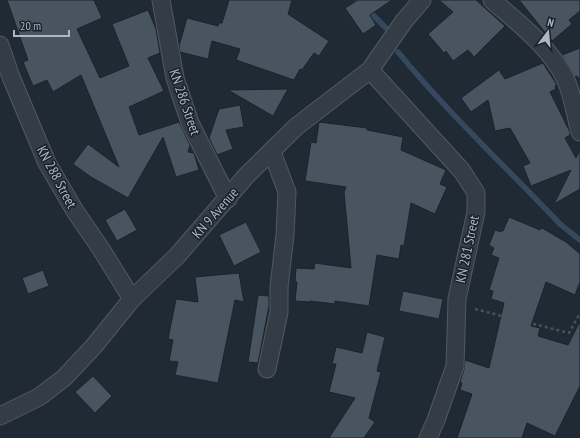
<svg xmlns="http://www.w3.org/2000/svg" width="580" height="438" viewBox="0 0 580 438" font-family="'PT Sans Narrow',sans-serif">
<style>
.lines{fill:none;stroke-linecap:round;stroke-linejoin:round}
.stream{stroke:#36485d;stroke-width:5.5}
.building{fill:#495461;stroke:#1b232c}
.street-casing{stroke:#515963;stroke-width:19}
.path{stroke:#425455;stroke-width:2.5;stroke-dasharray:3 3;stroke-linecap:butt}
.street{stroke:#343c45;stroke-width:17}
.labels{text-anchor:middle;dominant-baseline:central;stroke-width:3;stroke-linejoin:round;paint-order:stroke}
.street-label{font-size:14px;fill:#aeb6c2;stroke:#19212a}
</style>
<rect width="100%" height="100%" fill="#202a35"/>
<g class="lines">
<g class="stream">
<path d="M 358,0 L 386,28"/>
<path d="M 398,52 C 448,113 506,167 560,224 L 580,240"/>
</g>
</g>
<g class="building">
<path d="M 7,0 L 94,0 L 102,18 L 77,29 L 100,78 L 129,66 L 112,24 L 148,10 L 156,29 L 160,53 L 148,58 L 164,91 L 129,107 L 139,135 L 179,122 L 190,145 L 188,152 L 194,153 L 199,170 L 176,177 L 163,137 L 128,198 L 91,177 L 73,164 L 88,144 L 119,167 L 81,75 L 53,92 L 47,80 L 33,86 L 23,62 L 28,60 Z"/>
<path d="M 229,0 L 292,0 L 288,14 L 329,41 L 319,56 L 314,53 L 302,70 L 300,69 L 294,80 L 236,60 L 240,49 L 212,41 L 208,59 L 180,52 L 179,46 L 187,18 L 218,26 L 219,23 L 222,23 Z"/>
<path d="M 358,0 L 392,0 L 370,15 L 376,25 L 363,34 L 345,8 Z"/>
<path d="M 439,0 L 476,0 L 505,26 L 474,57 L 468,50 L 453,61 L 446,51 L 444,53 L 428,34 L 453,12 Z"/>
<path d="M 519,0 L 580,0 L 580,11 L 569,20 L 572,24 L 552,41 Z"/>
<path d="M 580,48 L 580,80 L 577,76 L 575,77 L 562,55 Z"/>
<path d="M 543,63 L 557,85 L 555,86 L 556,89 L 550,92 L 570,132 L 570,135 L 565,138 L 576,158 L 580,150 L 580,189 L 554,204 L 571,170 L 531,186 L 523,166 L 530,163 L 510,128 L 495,131 L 488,100 L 471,112 L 461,98 L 499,70 L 505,79 Z"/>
<path d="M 288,89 L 273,116 L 228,90 Z"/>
<path d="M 240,105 L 244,127 L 226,130 L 233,149 L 217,155 L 209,138 L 219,109 Z"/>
<path d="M 319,122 L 367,128 L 367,130 L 403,137 L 401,150 L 446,170 L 440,184 L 447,187 L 435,214 L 411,203 L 404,246 L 401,245 L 399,259 L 377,255 L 369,306 L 335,301 L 335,304 L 310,301 L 310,302 L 295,301 L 297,282 L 295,282 L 296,268 L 314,269 L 315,263 L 351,268 L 344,192 L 346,187 L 305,181 L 311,142 L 316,143 Z"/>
<path d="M 125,209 L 137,230 L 117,241 L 105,220 Z"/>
<path d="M 509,217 L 540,230 L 542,228 L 566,242 L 580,254 L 580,282 L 575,295 L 546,282 L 531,326 L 540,328 L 538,336 L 568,345 L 580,321 L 580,386 L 555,436 L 527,423 L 522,438 L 457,438 L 472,394 L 460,390 L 462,383 L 460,382 L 464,369 L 465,360 L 489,368 L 504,303 L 491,299 L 493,291 L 489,290 L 499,258 L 491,255 L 494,248 L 489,245 L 495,230 L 501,232 L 501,230 L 503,231 Z"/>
<path d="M 246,222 L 261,252 L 234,266 L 219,235 Z"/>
<path d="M 43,270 L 49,286 L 28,294 L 22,278 Z"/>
<path d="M 239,273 L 244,302 L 235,300 L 218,383 L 175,375 L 178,362 L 169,361 L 173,340 L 168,339 L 176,299 L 198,302 L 195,277 Z"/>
<path d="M 403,291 L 443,299 L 439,319 L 399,311 Z"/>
<path d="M 258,295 L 269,296 L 269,306 L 258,363 L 248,362 Z"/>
<path d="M 367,332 L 385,337 L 377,371 L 381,372 L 369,418 L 375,422 L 364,438 L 329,438 L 355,398 L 329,392 L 336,364 L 332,364 L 336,347 L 362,353 Z"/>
<path d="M 93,376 L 112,396 L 95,413 L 75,392 Z"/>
</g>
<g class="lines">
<g class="street-casing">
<g id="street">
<path d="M 161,0 L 175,78 L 190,123 L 228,199"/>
<path d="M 492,0 C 517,22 550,47 565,78 C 573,95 575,114 580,132"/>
<path d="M 0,45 L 11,77 L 47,163 L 75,211 L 101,249 L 132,299"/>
<path d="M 370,70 L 462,171 L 476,193 L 476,212 L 457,299 L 455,366 L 436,420 L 428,438"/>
<path d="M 267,369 L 279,312 L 279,287 L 285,235 L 287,192 L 272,152"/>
<path d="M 0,416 L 39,397 L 64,378 L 94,346 L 132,299 L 177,256 L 247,175 L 297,126 L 370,70 L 404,21 L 422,0"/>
</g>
</g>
<path class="path" d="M 475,309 L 569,333 L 580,313"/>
<use href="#street" class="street"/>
</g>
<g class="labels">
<g class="street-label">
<text transform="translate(185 102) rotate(71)">KN 286 Street</text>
<text transform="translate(57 177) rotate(62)">KN 288 Street</text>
<text transform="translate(215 213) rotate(-49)">KN 9 Avenue</text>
<text transform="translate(467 249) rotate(-78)">KN 281 Street</text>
</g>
</g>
<g transform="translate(548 32) rotate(16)" stroke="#19212a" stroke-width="3" paint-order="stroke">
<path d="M0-3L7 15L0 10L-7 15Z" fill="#aeb6c2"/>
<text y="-6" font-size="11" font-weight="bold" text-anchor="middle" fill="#aeb6c2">N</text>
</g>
<path d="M14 30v6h55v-6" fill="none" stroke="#aeb6c2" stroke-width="2"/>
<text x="20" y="30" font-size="12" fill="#aeb6c2" stroke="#19212a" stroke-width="3" paint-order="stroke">20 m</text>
</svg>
